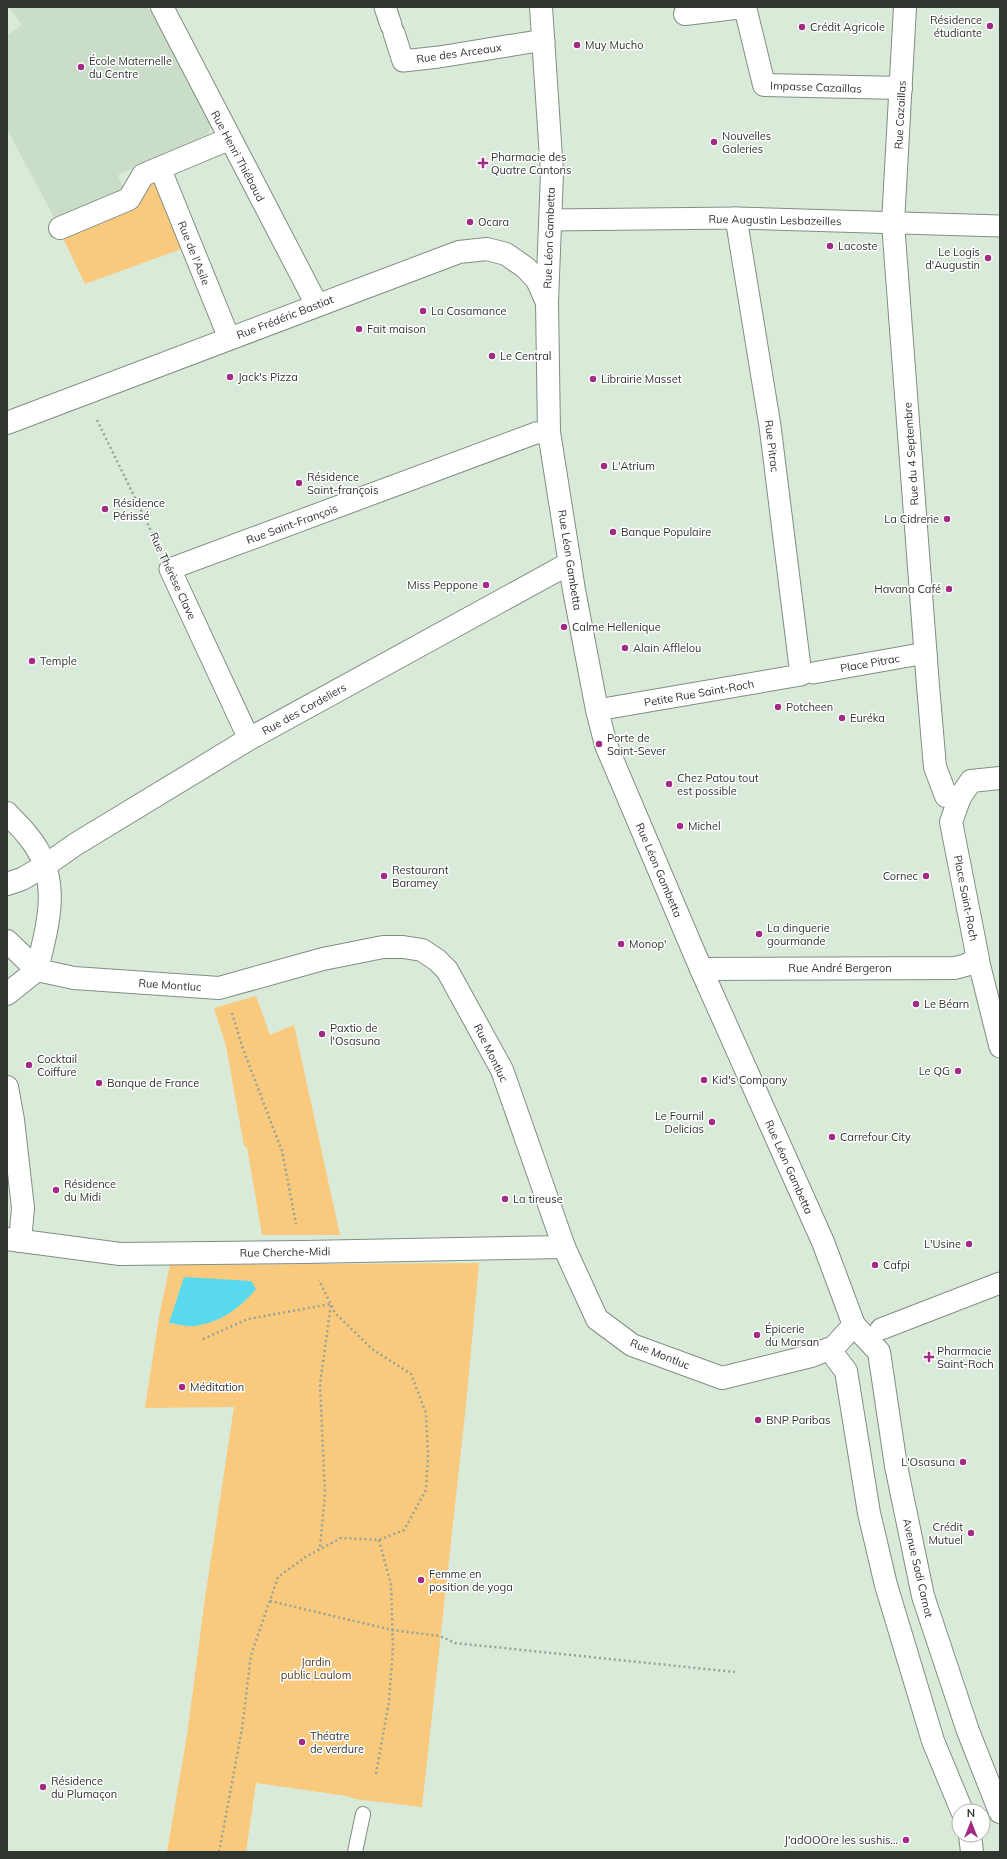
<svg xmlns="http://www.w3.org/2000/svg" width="1007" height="1859" viewBox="0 0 1007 1859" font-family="Mulish,sans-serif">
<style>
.built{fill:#c9ddc8}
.green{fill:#f9ca7d}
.water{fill:#59d9ee}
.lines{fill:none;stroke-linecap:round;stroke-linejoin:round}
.service-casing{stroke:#808f80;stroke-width:16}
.pedestrian-casing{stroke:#808f80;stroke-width:23}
.minor-casing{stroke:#808f80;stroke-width:24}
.tertiary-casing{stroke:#808f80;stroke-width:24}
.path{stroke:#97a397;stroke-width:2.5;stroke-dasharray:2 3;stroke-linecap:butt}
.service{stroke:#fff;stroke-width:14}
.pedestrian{stroke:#fff;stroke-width:21}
.minor{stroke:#fff;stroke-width:22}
.tertiary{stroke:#fff;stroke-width:22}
.poi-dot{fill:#a22c85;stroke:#fff;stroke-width:1.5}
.labels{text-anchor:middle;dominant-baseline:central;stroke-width:3;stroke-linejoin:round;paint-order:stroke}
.poi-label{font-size:11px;fill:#2f352f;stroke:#fff;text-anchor:start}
.street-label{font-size:11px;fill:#2f352f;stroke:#fff}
.park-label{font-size:11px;fill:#55401d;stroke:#fff}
</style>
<rect width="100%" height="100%" fill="#daead9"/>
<path class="built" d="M 9,7 L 148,7 L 212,125 L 208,134 L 118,175 L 125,194 L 56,221 L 7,129 L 7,36 L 22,25 Z"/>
<g class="green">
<path d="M 154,181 L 184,248 L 85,284 L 62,236 L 136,207 L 141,186 Z"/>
<path d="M 256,996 L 270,1035 L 294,1025 L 340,1235 L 262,1235 L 247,1147 L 244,1146 L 226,1046 L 214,1008 Z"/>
<path d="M 479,1263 L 466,1405 L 422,1807 L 355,1799 L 347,1796 L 256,1783 L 246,1852 L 167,1852 L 187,1735 L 205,1598 L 234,1407 L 145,1408 L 159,1317 L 170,1265 Z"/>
</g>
<path class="water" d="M 184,1277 L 251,1281 L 256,1289 C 240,1308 220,1323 194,1326 C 186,1327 177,1324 169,1323 Z"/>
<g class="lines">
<g class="service-casing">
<path id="service" d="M 355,1852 L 363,1814"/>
</g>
<g class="pedestrian-casing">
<g id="pedestrian">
<path d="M 385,7 L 391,25"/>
<path d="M 394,33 L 403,61 L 439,57 L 544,40"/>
<path d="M 160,168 L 229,338"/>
<path d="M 550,220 L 736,218 L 1000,226"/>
<path d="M 813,673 L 926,653"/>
<path d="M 597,710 L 801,675 L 770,426 L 736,218"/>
<path d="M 249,739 L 170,569 L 536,433 L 549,432"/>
<path d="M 978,959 L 1000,1047"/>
<path d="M 881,1329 L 1000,1283"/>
</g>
</g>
<g class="minor-casing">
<g id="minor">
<path d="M 162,7 L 317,305"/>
<path d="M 745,7 L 764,85 L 901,88"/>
<path d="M 905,7 L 893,223 L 928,686 L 935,767 L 946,796 L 960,797"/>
<path d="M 685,14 L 743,7"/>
<path d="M 60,228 L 129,199 L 143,175 L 229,139"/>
<path d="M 7,884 L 22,879 L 46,865"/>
<path d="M 701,969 L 955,968 L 966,965 L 978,959 L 951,822 L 960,797 L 971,781 L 1000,778"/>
<path d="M 37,970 L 74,978 L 219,988 L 323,959 L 383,947 L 403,947 L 422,950 L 437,960 L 447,970 L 502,1070 L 564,1247 L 597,1319 L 632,1345 L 722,1378 L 811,1356 L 834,1347 L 854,1325"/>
<path d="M 7,1087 L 13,1120 L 23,1208 L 20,1241"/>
<path d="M 7,1239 L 120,1254 L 305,1252 L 564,1247"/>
</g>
</g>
<g class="tertiary-casing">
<g id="tertiary">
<path d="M 541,7 L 552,173 L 547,302 L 549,432 L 574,590 L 597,710 L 606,745 L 701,969 L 823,1242 L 854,1325 L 879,1352 L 896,1466 L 923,1596 L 968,1731 L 1000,1812"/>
<path d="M 7,423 L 459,252 L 487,249 L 506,254 L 526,268 L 537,280 L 546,300"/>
<path d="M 7,813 C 14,821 22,828 28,836 C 63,878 48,923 37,970"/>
<path d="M 46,865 L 76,844 L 249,739 L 570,563"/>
<path d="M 7,941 L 37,970"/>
<path d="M 7,994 L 37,970"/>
<path d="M 836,1358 L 846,1371 L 869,1513 L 886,1585 L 933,1741 L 962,1811"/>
<path d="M 970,1835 L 972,1852"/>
</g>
</g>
<g class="path">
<path d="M 97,420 L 158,545"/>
<path d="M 232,1013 L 243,1049 L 282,1151 L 296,1224"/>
<path d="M 203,1339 L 248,1319 L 331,1304 L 320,1384 L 325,1494 L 320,1548"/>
<path d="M 270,1601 L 392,1630 L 440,1636 L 455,1643 L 735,1672"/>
<path d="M 376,1774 L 389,1701 L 393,1648 L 391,1585 L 379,1540"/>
<path d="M 219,1852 L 242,1729 L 251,1655 L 278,1577 L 307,1556 L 341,1538 L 379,1540 L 404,1530 L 426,1490 L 428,1456 L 426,1413 L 411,1374 L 372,1349 L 335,1313 L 319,1280"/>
</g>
<use href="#service" class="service"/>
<use href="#pedestrian" class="pedestrian"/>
<use href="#minor" class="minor"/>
<use href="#tertiary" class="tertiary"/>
</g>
<g class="poi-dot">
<circle cx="990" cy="26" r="4"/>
<circle cx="802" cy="27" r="4"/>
<circle cx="577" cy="45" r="4"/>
<circle cx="81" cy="67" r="4"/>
<circle cx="714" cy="142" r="4"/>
<path d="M481 157h4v4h4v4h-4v4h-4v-4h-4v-4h4z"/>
<circle cx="470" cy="222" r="4"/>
<circle cx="830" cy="246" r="4"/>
<circle cx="988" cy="258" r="4"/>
<circle cx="423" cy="311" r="4"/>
<circle cx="359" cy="329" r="4"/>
<circle cx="492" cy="356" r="4"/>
<circle cx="230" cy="377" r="4"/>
<circle cx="593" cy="379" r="4"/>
<circle cx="604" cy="466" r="4"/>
<circle cx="299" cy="483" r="4"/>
<circle cx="105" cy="509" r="4"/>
<circle cx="947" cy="519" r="4"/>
<circle cx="613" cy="532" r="4"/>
<circle cx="486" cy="585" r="4"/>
<circle cx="949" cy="589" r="4"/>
<circle cx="564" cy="627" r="4"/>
<circle cx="625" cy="648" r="4"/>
<circle cx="32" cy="661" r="4"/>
<circle cx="778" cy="707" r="4"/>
<circle cx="842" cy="718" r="4"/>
<circle cx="599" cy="744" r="4"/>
<circle cx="669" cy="784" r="4"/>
<circle cx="680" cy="826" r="4"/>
<circle cx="384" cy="876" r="4"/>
<circle cx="926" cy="876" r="4"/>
<circle cx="759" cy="934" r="4"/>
<circle cx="621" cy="944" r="4"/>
<circle cx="916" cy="1004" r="4"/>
<circle cx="322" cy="1034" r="4"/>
<circle cx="29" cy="1065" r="4"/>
<circle cx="958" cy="1071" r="4"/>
<circle cx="704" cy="1080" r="4"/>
<circle cx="99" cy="1083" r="4"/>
<circle cx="712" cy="1122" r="4"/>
<circle cx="832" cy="1137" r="4"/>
<circle cx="56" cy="1190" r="4"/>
<circle cx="505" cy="1199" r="4"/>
<circle cx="969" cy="1244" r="4"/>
<circle cx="875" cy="1265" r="4"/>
<circle cx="757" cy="1335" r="4"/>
<path d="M927 1351h4v4h4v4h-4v4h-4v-4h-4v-4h4z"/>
<circle cx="182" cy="1387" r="4"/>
<circle cx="758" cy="1420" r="4"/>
<circle cx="963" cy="1462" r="4"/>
<circle cx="971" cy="1533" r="4"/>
<circle cx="421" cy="1580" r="4"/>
<circle cx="302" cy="1742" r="4"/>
<circle cx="43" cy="1787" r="4"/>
<circle cx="906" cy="1840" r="4"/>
</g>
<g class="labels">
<g class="poi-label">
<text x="982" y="20" text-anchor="end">Résidence<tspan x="982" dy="13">étudiante</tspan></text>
<text x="810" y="27">Crédit Agricole</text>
<text x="585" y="45">Muy Mucho</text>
<text x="89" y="61">École Maternelle<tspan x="89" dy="13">du Centre</tspan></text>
<text x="722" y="136">Nouvelles<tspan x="722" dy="13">Galeries</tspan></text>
<text x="491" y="157">Pharmacie des<tspan x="491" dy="13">Quatre Cantons</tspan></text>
<text x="478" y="222">Ocara</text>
<text x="838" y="246">Lacoste</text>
<text x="980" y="252" text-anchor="end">Le Logis<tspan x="980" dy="13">d'Augustin</tspan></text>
<text x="431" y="311">La Casamance</text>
<text x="367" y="329">Fait maison</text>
<text x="500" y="356">Le Central</text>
<text x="238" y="377">Jack's Pizza</text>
<text x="601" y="379">Librairie Masset</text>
<text x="612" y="466">L'Atrium</text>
<text x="307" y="477">Résidence<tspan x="307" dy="13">Saint-françois</tspan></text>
<text x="113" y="503">Résidence<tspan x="113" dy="13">Périssé</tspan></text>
<text x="939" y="519" text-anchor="end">La Cidrerie</text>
<text x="621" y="532">Banque Populaire</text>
<text x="478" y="585" text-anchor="end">Miss Peppone</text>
<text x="941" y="589" text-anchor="end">Havana Café</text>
<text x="572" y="627">Calme Hellenique</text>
<text x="633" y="648">Alain Afflelou</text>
<text x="40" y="661">Temple</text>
<text x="786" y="707">Potcheen</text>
<text x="850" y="718">Euréka</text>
<text x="607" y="738">Porte de<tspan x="607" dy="13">Saint-Sever</tspan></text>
<text x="677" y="778">Chez Patou tout<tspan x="677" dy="13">est possible</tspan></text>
<text x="688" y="826">Michel</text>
<text x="392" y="870">Restaurant<tspan x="392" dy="13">Baramey</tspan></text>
<text x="918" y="876" text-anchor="end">Cornec</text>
<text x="767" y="928">La dinguerie<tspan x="767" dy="13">gourmande</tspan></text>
<text x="629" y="944">Monop'</text>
<text x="924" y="1004">Le Béarn</text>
<text x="330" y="1028">Paxtio de<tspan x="330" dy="13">l'Osasuna</tspan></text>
<text x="37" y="1059">Cocktail<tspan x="37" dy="13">Coiffure</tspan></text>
<text x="950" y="1071" text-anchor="end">Le QG</text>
<text x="712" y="1080">Kid's Company</text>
<text x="107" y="1083">Banque de France</text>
<text x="704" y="1116" text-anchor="end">Le Fournil<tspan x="704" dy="13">Delicias</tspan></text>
<text x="840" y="1137">Carrefour City</text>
<text x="64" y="1184">Résidence<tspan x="64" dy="13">du Midi</tspan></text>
<text x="513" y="1199">La tireuse</text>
<text x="961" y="1244" text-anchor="end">L'Usine</text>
<text x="883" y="1265">Cafpi</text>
<text x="765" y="1329">Épicerie<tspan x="765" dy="13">du Marsan</tspan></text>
<text x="937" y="1351">Pharmacie<tspan x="937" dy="13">Saint-Roch</tspan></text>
<text x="190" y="1387">Méditation</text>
<text x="766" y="1420">BNP Paribas</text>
<text x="955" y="1462" text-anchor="end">L'Osasuna</text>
<text x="963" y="1527" text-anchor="end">Crédit<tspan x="963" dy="13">Mutuel</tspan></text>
<text x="429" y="1574">Femme en<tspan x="429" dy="13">position de yoga</tspan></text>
<text x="310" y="1736">Théatre<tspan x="310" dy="13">de verdure</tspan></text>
<text x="51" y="1781">Résidence<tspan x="51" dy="13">du Plumaçon</tspan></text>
<text x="898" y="1840" text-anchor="end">J'adOOOre les sushis...</text>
</g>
<g class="street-label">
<text transform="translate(459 53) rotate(-8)">Rue des Arceaux</text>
<text transform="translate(816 87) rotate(2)">Impasse Cazaillas</text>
<text transform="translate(900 115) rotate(-87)">Rue Cazaillas</text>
<text transform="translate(238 156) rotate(62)">Rue Henri Thiébaud</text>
<text transform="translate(775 220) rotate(1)">Rue Augustin Lesbazeilles</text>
<text transform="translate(549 238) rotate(-88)">Rue Léon Gambetta</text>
<text transform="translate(194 253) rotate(68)">Rue de l'Asile</text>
<text transform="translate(285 317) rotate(-21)">Rue Frédéric Bastiat</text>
<text transform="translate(772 446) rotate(83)">Rue Pitrac</text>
<text transform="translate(911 454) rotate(-94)">Rue du 4 Septembre</text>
<text transform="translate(292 524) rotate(-20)">Rue Saint-François</text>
<text transform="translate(570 560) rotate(81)">Rue Léon Gambetta</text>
<text transform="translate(173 576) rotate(65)">Rue Thérèse Clave</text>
<text transform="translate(870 663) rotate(-10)">Place Pitrac</text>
<text transform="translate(699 693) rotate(-10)">Petite Rue Saint-Roch</text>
<text transform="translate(304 709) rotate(-29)">Rue des Cordeliers</text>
<text transform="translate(659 870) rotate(67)">Rue Léon Gambetta</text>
<text transform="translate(966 898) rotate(79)">Place Saint-Roch</text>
<text x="840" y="968">Rue André Bergeron</text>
<text transform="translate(170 985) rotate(4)">Rue Montluc</text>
<text transform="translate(491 1053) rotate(64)">Rue Montluc</text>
<text transform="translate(789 1167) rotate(66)">Rue Léon Gambetta</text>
<text transform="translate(285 1252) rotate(-1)">Rue Cherche-Midi</text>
<text transform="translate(660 1354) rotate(22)">Rue Montluc</text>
<text transform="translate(918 1568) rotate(77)">Avenue Sadi Carnot</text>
</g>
<g class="park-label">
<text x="316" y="1662">Jardin<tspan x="316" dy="13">public Laulom</tspan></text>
</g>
</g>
<rect width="1007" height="1859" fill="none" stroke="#2f352f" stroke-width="16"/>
<g transform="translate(971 1823)"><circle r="19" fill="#ffffff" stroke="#acaeac"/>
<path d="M0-3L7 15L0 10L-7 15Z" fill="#a22c85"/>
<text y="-6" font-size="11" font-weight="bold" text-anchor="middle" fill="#2f352f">N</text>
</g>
</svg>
